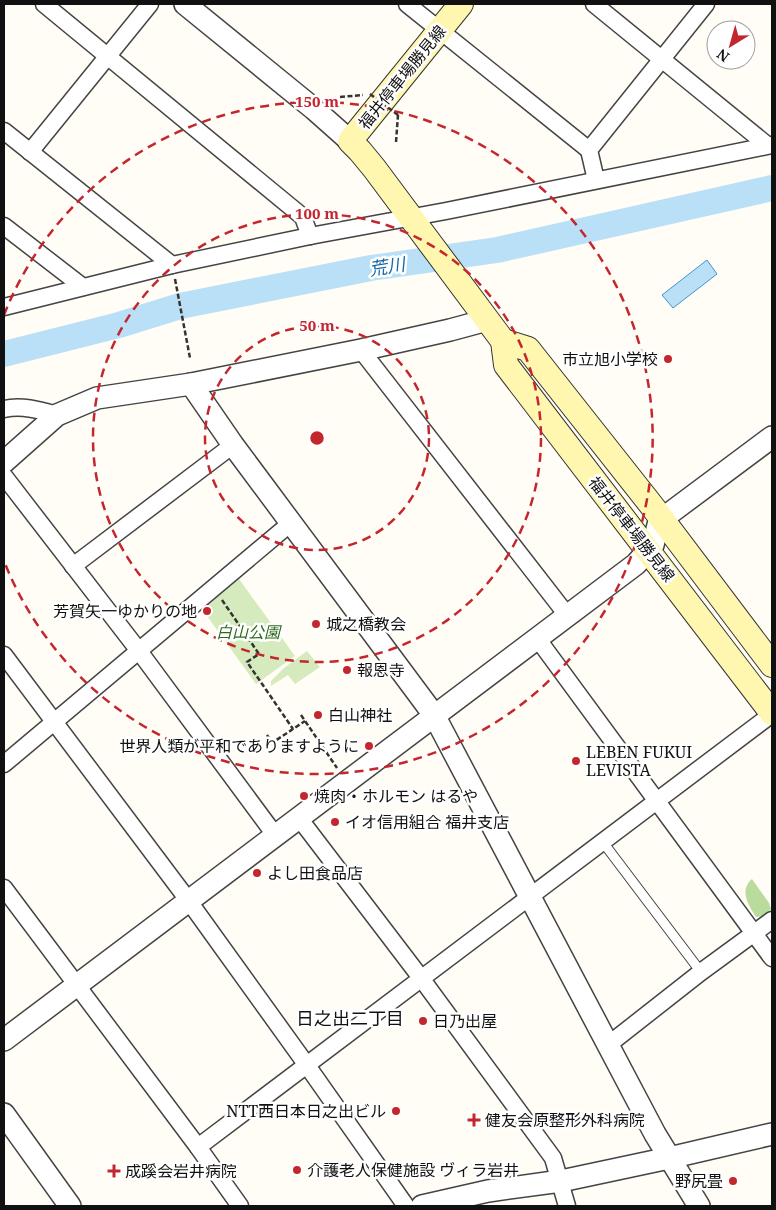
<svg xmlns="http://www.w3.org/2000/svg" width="776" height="1210" viewBox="0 0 776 1210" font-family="'Noto Serif','Noto Sans JP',serif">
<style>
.green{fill:#d5ebbd}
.forest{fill:#b9dc9c}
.water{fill:#b9e0f7;stroke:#3f96cf}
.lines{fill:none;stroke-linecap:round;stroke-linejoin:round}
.river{stroke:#b9e0f7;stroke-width:26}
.service-casing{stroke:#444;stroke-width:11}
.minor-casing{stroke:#444;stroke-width:19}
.tertiary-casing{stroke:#444;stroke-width:24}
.secondary-casing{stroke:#333;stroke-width:26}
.path{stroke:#333;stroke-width:2.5;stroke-dasharray:5 2.5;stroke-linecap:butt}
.service{stroke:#fff;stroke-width:9}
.minor{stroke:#fff;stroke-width:16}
.tertiary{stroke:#fff;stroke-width:21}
.secondary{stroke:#fff6b0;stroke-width:24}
.path-bridge{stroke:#333;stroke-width:2.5;stroke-dasharray:5 2.5;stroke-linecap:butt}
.ring{fill:none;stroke:#c4262e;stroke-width:2.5;stroke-dasharray:9 6}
.poi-dot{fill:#c4262e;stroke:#fff;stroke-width:2}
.labels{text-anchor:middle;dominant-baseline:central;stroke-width:5;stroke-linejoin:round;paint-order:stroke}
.street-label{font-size:16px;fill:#111;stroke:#fff}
.poi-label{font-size:16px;fill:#111;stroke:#fff;text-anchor:start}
.park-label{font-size:16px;font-style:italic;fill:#2f6b1f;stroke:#fff}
.water-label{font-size:18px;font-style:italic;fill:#1768a6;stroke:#fff}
.neighbourhood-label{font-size:18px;fill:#111;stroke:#fff}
.centre{fill:#c4262e;stroke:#fff;stroke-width:2.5}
.ring-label{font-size:15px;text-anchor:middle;font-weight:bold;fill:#c4262e;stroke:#fff;stroke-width:5;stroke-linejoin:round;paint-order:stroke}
</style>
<rect width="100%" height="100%" fill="#fffdf5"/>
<g class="green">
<path d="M 239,579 L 295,656 L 256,684 L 202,609 Z"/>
<path d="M 307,651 L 320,667 L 295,684 L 288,675 L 271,686 L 271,681 L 284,668 Z"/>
</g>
<path class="forest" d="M 752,879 L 769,903 L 771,909 L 764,916 L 756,917 C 748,905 739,890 752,879 Z"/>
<path class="water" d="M 707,260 L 717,274 L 673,308 L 662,295 Z"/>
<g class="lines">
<path class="river" d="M 4,354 L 119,325 L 180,306 L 371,268 L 497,250 L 772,188"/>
<g class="service-casing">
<path id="service" d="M 602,841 L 701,972"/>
</g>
<g class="minor-casing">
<g id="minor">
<path d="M 44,4 L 303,217 L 310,236"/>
<path d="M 407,4 L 589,150"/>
<path d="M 594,4 L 767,145"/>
<path d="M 4,131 L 172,265"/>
<path d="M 30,152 L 150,4"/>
<path d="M 596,180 L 589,150 L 706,4"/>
<path d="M 4,226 L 83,287"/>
<path d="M 4,307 L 172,265 L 310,236 L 446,211 L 772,145"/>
<path d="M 361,350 L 567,615"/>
<path d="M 4,409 C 22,405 39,410 57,415"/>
<path d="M 4,476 L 139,651 L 275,835"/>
<path d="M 73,566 L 233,445"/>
<path d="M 537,638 L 772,958"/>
<path d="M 4,655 L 188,900 L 306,1064 L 406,1206"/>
<path d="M 4,764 L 292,522"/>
<path d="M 299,818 L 421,978 L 553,1158 L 567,1206"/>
<path d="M 4,888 L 198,1147 L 240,1206"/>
<path d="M 608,1045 L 701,972 L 772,920"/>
<path d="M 198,1147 L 772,714"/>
</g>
</g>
<g class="tertiary-casing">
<g id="tertiary">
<path d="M 185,4 L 314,109 L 350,141"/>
<path d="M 191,384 L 233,445 L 434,715 L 655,1134 L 699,1206"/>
<path d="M 4,462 L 57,415 L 97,398 L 191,384 L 361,350 L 450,330 L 487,320"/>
<path d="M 4,1040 L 636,564 L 653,545 L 658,525 L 662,519 L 772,437"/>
<path d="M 4,1114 L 70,1206"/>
<path d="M 422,1206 L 488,1191 L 561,1181 L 669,1158 L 772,1134"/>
</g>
</g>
<g class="secondary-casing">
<g id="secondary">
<path d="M 461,4 L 350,141 L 360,151 L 374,168 L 503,341 L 506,365 L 772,713"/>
<path d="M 503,341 L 528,349 L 652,506 L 772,665"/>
</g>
</g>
<g class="path">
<path d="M 340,97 L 363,95"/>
<path d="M 396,142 L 398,115 L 400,113"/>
<path d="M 175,279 L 190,358"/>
<path d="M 222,600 L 259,654 L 247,662 L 293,729"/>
<path d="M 301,715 L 337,768"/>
<path d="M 267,735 L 272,743 L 305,721"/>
</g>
<use href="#service" class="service"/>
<use href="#minor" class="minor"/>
<use href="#tertiary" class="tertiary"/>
<use href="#secondary" class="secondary"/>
<path class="path-bridge" d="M 370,94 L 398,115"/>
</g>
<g class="ring">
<circle cx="317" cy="438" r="112"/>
<circle cx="317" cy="438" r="224"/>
<path d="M4 315A336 336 0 1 1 4 561"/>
</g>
<g class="poi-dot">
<circle cx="668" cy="359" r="5"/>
<circle cx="207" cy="611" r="5"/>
<circle cx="316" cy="624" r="5"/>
<circle cx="347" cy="670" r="5"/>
<circle cx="318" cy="715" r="5"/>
<circle cx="369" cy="746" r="5"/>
<circle cx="576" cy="761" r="5"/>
<circle cx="304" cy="796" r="5"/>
<circle cx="335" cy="822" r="5"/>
<circle cx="257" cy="873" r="5"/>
<circle cx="423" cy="1021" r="5"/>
<circle cx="396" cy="1111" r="5"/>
<path d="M471.5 1112.5h5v5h5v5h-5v5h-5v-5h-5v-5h5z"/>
<circle cx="297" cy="1170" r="5"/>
<path d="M111.5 1163.5h5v5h5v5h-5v5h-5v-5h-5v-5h5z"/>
<circle cx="733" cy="1181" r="5"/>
</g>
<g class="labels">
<g class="street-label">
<text transform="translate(402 77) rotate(-51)">福井停車場勝見線</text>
<text transform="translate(632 529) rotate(52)">福井停車場勝見線</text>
</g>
<g class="poi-label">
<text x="658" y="359" text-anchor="end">市立旭小学校</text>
<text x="197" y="611" text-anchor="end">芳賀矢一ゆかりの地</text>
<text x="326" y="624">城之橋教会</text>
<text x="357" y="670">報恩寺</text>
<text x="328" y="715">白山神社</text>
<text x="359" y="746" text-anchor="end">世界人類が平和でありますように</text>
<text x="586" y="752">LEBEN FUKUI<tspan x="586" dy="18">LEVISTA</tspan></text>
<text x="314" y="796">焼肉・ホルモン はるや</text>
<text x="345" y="822">イオ信用組合 福井支店</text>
<text x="267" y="873">よし田食品店</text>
<text x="433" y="1021">日乃出屋</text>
<text x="386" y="1111" text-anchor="end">NTT西日本日之出ビル</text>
<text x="485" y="1120">健友会原整形外科病院</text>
<text x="307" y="1170">介護老人保健施設 ヴィラ岩井</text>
<text x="125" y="1171">成蹊会岩井病院</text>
<text x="723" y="1181" text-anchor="end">野尻畳</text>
</g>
<g class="park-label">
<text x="248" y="632">白山公園</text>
</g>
<g class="water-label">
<text transform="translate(387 266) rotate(-9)">荒川</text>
</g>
<g class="neighbourhood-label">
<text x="350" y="1018">日之出二丁目</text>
</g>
</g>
<circle cx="317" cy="438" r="8" class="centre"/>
<g class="ring-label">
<text x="317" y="107">150 m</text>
<text x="317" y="219">100 m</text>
<text x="317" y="331">50 m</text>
</g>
<rect width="776" height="1210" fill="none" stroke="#111111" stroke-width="10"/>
<g transform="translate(731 45) rotate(217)"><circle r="24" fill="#ffffff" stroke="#a0a0a0"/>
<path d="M0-4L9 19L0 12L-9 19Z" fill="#c4262e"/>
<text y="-8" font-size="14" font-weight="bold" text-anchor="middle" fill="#111111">N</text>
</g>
</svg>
